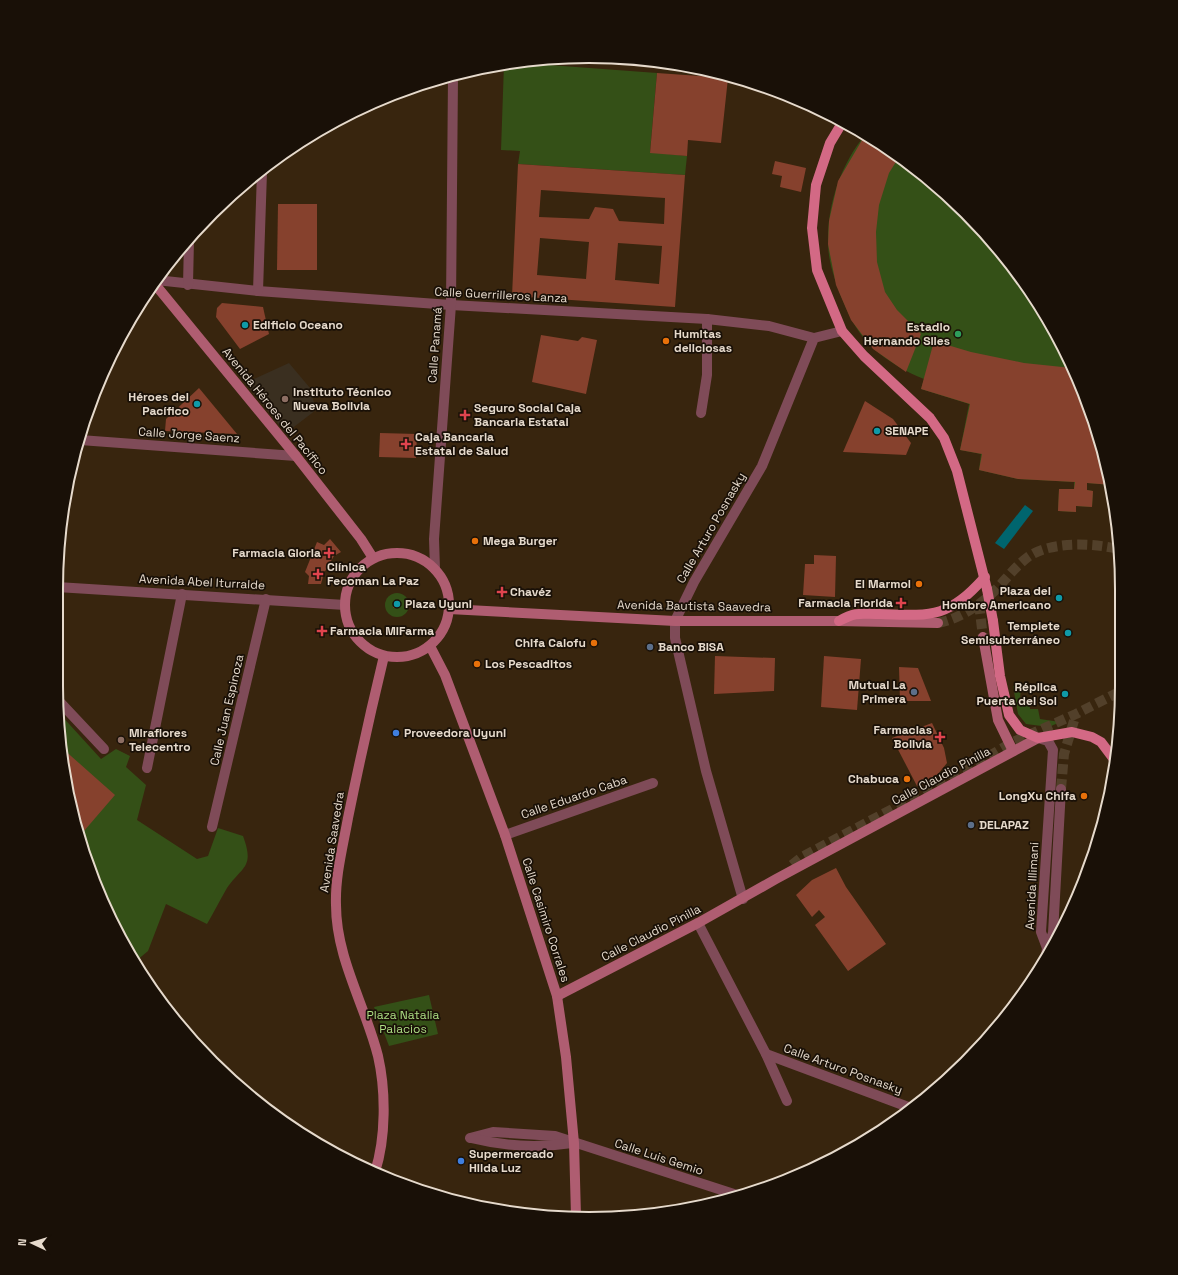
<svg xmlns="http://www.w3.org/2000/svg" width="1178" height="1275" viewBox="0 0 1178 1275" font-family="'Space Grotesk',sans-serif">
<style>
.education{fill:#3a2f20}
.green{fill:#345017}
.water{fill:#00656e}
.building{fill:#86412d;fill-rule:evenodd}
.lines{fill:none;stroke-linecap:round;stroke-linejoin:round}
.minor-tunnel{stroke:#52402a;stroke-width:10;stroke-dasharray:10 5;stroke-linecap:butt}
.secondary-tunnel{stroke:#52402a;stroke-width:10;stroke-dasharray:10 5;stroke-linecap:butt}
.minor{stroke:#7f4b58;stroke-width:10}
.tertiary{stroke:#7f4b58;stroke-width:10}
.secondary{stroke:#af5d71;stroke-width:10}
.primary{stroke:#d36985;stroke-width:10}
.primary-bridge{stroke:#d36985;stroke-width:10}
.culture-dot{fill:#0f9aa8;stroke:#191007;stroke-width:1.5}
.leisure-dot{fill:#2e9e5b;stroke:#191007;stroke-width:1.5}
.food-dot{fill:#e8710a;stroke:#191007;stroke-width:1.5}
.education-dot{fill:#8d6e63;stroke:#191007;stroke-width:1.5}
.health-dot{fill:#e0444e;stroke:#191007;stroke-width:1.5}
.service-dot{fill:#5c6f8a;stroke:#191007;stroke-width:1.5}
.shop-dot{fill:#3f7fe0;stroke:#191007;stroke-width:1.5}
.labels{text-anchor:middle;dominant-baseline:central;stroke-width:3.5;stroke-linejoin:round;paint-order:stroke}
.street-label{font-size:12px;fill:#e6dacc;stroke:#191007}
.poi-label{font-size:12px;font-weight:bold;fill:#e6dacc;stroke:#191007;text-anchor:start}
.park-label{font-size:12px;fill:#adde84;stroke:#191007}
.rim{fill:none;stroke:#e6dacc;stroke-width:2}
</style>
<rect width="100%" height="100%" fill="#38250e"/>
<path class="education" d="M 289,363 L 310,388 L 316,410 L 286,433 L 245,383 Z"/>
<g class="green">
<path d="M 522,63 L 657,73 L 650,152 L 687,156 L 685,175 L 518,164 L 520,151 L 501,150 L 504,64 Z"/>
<path d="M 865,135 L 885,146 L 966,212 L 1032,293 L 1082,385 L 1112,485 L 1087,483 L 1087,490 L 1093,491 L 1092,507 L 1076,506 L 1076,512 L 1058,511 L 1059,489 L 1074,489 L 1074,482 L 1018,479 L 979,470 L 981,454 L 960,450 L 969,404 L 921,389 L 924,379 C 906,372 889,362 874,349 C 860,337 850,318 843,301 C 836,284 828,262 828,243 C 827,205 841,164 865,135 Z"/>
<circle cx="397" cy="605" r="12"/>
<path d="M 1021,685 L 1020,699 L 1029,700 L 1030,709 L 1038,709 L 1040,719 L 1060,722 L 1049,727 L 1026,724 L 1018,714 L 1013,686 Z"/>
<path d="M 59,713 L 101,759 L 116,749 L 130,756 L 126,767 L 146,785 L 137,820 L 197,859 L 208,856 L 218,828 L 243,836 C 255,868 242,866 227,888 C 220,900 214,912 207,924 L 166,904 L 148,951 L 136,961 L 111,922 L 66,790 Z"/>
<path d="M 429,995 L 438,1034 L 389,1046 L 374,1007 Z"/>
</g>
<path class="water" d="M 1025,505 L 1033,511 L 1004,549 L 995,543 Z"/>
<g class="building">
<path d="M 657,73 L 728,78 L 721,143 L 688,140 L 687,156 L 650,153 Z"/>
<path d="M 865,135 L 885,146 L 899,157 L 889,173 L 879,205 L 876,232 L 877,262 L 885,292 L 897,310 L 921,334 L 906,372 L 873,349 L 851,320 L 836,285 L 828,244 L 829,221 L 838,181 Z"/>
<path d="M 775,161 L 806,168 L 801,192 L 780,187 L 782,176 L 772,174 Z"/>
<path d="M 518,164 L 685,175 L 675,307 L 512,296 ZM 541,190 L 665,198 L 664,224 L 619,221 L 613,209 L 595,207 L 589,219 L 539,217 ZM 540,238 L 589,242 L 586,279 L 537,275 ZM 618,243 L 662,246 L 659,284 L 615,280 Z"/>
<path d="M 278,204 L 317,204 L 317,270 L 277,270 Z"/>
<path d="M 222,303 L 263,307 L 269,334 L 240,349 L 216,317 L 217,308 Z"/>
<path d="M 541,335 L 578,341 L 582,337 L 597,340 L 586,394 L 532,382 Z"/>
<path d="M 934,341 L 971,352 L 1024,363 L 1072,368 L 1082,385 L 1112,485 L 1087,483 L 1087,490 L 1093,491 L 1092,507 L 1076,506 L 1076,512 L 1058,511 L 1059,489 L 1074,489 L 1075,482 L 1018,479 L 979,470 L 982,454 L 960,450 L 970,404 L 921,389 Z"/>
<path d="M 199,388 L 237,434 L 165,431 L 166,419 Z"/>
<path d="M 865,401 L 893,419 L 911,443 L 906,455 L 843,452 Z"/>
<path d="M 380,433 L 417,434 L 416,458 L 379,457 Z"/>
<path d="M 330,539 L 341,552 L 334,556 L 324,573 L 321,584 L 308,584 L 309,576 L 305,572 L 317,542 L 324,545 Z"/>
<path d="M 814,555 L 836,556 L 835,597 L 803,595 L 805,564 L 814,564 Z"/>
<path d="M 394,602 L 400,602 L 399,608 L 393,608 Z"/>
<path d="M 715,656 L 775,658 L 774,691 L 714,694 Z"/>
<path d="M 824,656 L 861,659 L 857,710 L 821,707 Z"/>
<path d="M 899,667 L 918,668 L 931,701 L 900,701 Z"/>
<path d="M 932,723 L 944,748 L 947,763 L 938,774 L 917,786 L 892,738 Z"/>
<path d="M 62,748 L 115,795 L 84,831 L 78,825 L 66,790 Z"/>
<path d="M 836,868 L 846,887 L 886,944 L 848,971 L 815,925 L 825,917 L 819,910 L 812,917 L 796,895 L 812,880 Z"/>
</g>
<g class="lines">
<path class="minor-tunnel" d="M 1061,789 L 1064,754 L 1076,714"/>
<g class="secondary-tunnel">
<path d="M 979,604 L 983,637"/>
<path d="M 938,623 C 955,620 976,608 989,596 C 1003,584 1013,568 1028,557 C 1050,541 1093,543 1118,549"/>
<path d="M 792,865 L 802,857 L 962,772 L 1013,742 L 1076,714 L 1119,692"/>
</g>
<g class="minor">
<path d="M 156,280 L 258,291 L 451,305 L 707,319 L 769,326 L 814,338"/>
<path d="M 188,285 L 189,240"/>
<path d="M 258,291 L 262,172"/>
<path d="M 701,413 L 707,375 L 707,319"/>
<path d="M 80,440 L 296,456"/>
<path d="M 57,587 L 345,605"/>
<path d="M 57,699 L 104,749"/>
<path d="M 1038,738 L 1048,741 L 1053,750 L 1041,932 L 1047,948"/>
<path d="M 147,768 L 182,594"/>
<path d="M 212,827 L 266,599"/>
<path d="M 505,835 L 653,783"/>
<path d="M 698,923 L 766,1054 L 787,1101"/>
<path d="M 1046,958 L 1047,948 L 1053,933 L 1061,789"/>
<path d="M 766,1054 L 911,1108"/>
<path d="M 470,1138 L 493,1132 L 555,1136 L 737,1195"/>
<path d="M 471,1138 C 503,1146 539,1148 572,1143"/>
</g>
<g class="tertiary">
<path d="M 435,569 L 434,539 L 451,305 L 453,76"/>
<path d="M 743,899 L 706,771 L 675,638 L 675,621 L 694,582 L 762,466 L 814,338 L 842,331"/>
</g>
<g class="secondary">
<path d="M 154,283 L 296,456 L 361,539 L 373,558"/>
<circle cx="397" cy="605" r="52"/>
<path d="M 449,609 L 675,621 L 839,621 L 938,623"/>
<path d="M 983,637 L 998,720 L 1013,751"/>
<path d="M 430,646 L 445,675 L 505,835 L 557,996 L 566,1057 L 574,1143 L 576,1216"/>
<path d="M 557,996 L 698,923 L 776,879 L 1038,738"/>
<path d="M 375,1172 C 386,1138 386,1091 378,1056 C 365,1005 336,958 336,905 C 335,876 343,846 348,818 C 359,764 371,710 384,656"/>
</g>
<g class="primary">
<path d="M 842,123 L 830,143 L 816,185 L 812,228 L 817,270 L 842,331 L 864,356 L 930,418 L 944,438 L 957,471 L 987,589"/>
<path d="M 839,621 C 857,611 861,614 880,614 C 933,616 948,618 985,577"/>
<path d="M 993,621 L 1000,676 L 1009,715 L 1020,730 L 1038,738 L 1072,732 L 1092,737 L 1101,742 L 1116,762"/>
</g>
<path class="primary-bridge" d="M 987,589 L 993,621"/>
</g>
<g class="culture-dot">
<circle cx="245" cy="325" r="4"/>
<circle cx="197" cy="404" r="4"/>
<circle cx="877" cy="431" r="4"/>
<circle cx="1059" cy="598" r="4"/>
<circle cx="397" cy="604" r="4"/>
<circle cx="1068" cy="633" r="4"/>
<circle cx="1065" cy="694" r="4"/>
</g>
<circle class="leisure-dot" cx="958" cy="334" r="4"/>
<g class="food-dot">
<circle cx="666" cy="341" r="4"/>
<circle cx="475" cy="541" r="4"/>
<circle cx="919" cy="584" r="4"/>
<circle cx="594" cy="643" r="4"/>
<circle cx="477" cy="664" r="4"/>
<circle cx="907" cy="779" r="4"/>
<circle cx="1084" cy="796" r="4"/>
</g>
<g class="education-dot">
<circle cx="285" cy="399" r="4"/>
<circle cx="121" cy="740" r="4"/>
</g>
<g class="health-dot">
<path d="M463 409h4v4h4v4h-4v4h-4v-4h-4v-4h4z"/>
<path d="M404 438h4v4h4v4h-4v4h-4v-4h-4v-4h4z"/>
<path d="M327 547h4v4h4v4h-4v4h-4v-4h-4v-4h4z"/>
<path d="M316 568h4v4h4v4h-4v4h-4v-4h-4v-4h4z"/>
<path d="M500 586h4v4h4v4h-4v4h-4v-4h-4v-4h4z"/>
<path d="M899 597h4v4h4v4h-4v4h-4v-4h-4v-4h4z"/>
<path d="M320 625h4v4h4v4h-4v4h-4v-4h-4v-4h4z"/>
<path d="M938 731h4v4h4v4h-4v4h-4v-4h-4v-4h4z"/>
</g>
<g class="service-dot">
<circle cx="650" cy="647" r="4"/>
<circle cx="914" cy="692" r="4"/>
<circle cx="971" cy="825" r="4"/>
</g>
<g class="shop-dot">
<circle cx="396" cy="733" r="4"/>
<circle cx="461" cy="1161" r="4"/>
</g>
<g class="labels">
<g class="street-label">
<text transform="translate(501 295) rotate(3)">Calle Guerrilleros Lanza</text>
<text transform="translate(435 345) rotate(-86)">Calle Panamá</text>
<text transform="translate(275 411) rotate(51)">Avenida Héroes del Pacífico</text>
<text transform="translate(189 435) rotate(4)">Calle Jorge Saenz</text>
<text transform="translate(711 528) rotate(-60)">Calle Arturo Posnasky</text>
<text transform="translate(202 582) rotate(3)">Avenida Abel Iturralde</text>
<text transform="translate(694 606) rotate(1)">Avenida Bautista Saavedra</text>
<text transform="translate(227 710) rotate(-77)">Calle Juan Espinoza</text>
<text transform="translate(941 776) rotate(-28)">Calle Claudio Pinilla</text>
<text transform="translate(574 797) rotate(-19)">Calle Eduardo Caba</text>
<text transform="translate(332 842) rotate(-81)">Avenida Saavedra</text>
<text transform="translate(1032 886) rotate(-87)">Avenida Illimani</text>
<text transform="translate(546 920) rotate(72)">Calle Casimiro Corrales</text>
<text transform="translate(651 933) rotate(-27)">Calle Claudio Pinilla</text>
<text transform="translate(843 1069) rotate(20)">Calle Arturo Posnasky</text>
<text transform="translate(659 1157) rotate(18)">Calle Luis Gemio</text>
</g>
<g class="poi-label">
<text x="253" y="325">Edificio Oceano</text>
<text x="950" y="327" text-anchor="end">Estadio<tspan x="950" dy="14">Hernando Siles</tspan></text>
<text x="674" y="334">Humitas<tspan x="674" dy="14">deliciosas</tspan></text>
<text x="293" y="392">Instituto Técnico<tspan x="293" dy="14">Nueva Bolivia</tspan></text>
<text x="189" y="397" text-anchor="end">Héroes del<tspan x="189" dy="14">Pacífico</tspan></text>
<text x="474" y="408">Seguro Social Caja<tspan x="474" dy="14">Bancaria Estatal</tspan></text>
<text x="885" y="431">SENAPE</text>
<text x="415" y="437">Caja Bancaria<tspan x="415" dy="14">Estatal de Salud</tspan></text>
<text x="483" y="541">Mega Burger</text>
<text x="321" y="553" text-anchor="end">Farmacia Gloria</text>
<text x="327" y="567">Clínica<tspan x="327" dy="14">Fecoman La Paz</tspan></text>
<text x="911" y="584" text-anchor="end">El Marmol</text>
<text x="1051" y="591" text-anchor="end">Plaza del<tspan x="1051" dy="14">Hombre Americano</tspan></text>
<text x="510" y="592">Chavéz</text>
<text x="893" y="603" text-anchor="end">Farmacia Florida</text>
<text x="405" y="604">Plaza Uyuni</text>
<text x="1060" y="626" text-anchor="end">Templete<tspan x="1060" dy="14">Semisubterráneo</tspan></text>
<text x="330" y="631">Farmacia MiFarma</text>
<text x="586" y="643" text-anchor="end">Chifa Calofu</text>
<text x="658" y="647">Banco BISA</text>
<text x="485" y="664">Los Pescaditos</text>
<text x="906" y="685" text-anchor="end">Mutual La<tspan x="906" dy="14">Primera</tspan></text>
<text x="1057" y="687" text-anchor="end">Réplica<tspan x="1057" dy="14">Puerta del Sol</tspan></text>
<text x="932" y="730" text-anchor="end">Farmacias<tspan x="932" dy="14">Bolivia</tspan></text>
<text x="129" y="733">Miraflores<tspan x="129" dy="14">Telecentro</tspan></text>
<text x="404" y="733">Proveedora Uyuni</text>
<text x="899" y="779" text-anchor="end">Chabuca</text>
<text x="1076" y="796" text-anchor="end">LongXu Chifa</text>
<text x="979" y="825">DELAPAZ</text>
<text x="469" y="1154">Supermercado<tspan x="469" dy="14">Hilda Luz</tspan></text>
</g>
<g class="park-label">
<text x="403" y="1015">Plaza Natalia<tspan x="403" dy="14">Palacios</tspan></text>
</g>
</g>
<path d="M0 0H1178V1275H0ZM589 63H589A526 526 0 0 1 1115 589V686A526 526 0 0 1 589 1212H589A526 526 0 0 1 63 686V589A526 526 0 0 1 589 63Z" fill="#191007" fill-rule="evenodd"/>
<path class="rim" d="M589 63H589A526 526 0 0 1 1115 589V686A526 526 0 0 1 589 1212H589A526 526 0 0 1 63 686V589A526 526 0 0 1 589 63Z"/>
<g transform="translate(32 1243) rotate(274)" stroke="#191007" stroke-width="3" paint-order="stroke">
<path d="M0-3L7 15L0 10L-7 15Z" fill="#e6dacc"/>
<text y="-6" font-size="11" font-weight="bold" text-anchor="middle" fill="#e6dacc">N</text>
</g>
</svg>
